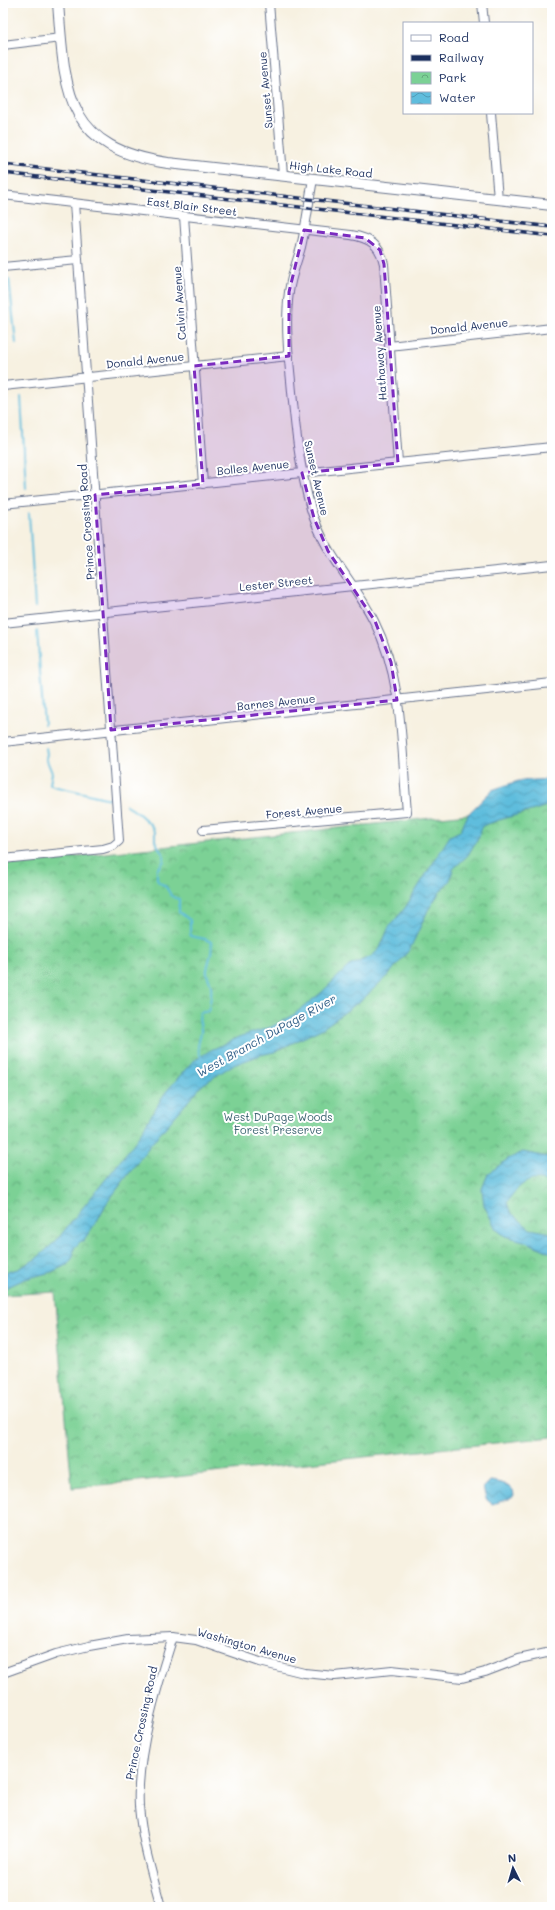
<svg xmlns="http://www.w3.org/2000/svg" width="555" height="1910" viewBox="0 0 555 1910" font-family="Mali,sans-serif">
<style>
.park{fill:url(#park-crowns);stroke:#4b807a}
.water{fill:url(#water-waves);stroke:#3d769e}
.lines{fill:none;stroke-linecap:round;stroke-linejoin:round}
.stream{stroke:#5fbddd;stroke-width:2}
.minor-casing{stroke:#68738c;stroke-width:10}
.tertiary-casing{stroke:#68738c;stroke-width:12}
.minor{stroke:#fff;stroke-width:8}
.tertiary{stroke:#fff;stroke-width:10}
.rail-casing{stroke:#1b2f5e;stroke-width:3.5}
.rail{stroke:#fff;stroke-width:2;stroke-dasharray:6;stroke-linecap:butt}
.marked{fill:#7b2cbf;fill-opacity:0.2;stroke:#7b2cbf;stroke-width:3;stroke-dasharray:8 5;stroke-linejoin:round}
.labels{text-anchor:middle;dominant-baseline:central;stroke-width:4;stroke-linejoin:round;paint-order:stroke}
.street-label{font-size:11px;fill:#1b2f5e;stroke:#fff}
.park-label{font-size:11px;fill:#38606e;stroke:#fff}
.water-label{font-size:12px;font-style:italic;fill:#33618a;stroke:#fff}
</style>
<defs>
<pattern id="park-crowns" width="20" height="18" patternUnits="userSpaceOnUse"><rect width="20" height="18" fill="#7bd195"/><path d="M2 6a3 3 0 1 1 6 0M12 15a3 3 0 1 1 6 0" fill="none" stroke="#64aa7d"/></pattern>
<pattern id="water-waves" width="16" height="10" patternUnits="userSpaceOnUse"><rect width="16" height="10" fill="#5fbddd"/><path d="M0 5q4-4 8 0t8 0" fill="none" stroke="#4e9ab6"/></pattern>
</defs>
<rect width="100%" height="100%" fill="#fff"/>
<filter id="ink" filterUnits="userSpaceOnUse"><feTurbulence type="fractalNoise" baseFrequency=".025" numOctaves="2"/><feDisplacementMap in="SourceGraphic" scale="8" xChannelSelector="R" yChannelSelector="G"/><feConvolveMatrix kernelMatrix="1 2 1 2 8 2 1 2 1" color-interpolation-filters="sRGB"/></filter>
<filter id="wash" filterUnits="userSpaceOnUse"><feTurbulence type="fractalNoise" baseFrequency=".012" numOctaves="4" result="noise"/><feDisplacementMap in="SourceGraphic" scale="16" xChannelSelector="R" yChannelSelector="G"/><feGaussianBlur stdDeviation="0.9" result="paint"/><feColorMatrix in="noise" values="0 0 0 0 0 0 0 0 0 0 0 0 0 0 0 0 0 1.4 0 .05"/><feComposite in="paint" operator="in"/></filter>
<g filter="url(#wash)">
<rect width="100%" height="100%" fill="#f7f1e1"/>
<path class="park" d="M 552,805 L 552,1437 L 72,1488 L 55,1292 L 3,1295 L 3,864 Z"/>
<g class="water">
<path d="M 552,779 L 552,804 C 529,813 504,817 482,826 L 479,836 L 468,855 L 453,869 L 450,880 L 439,893 L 428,910 L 410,949 L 390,973 L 364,998 L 323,1028 L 274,1052 L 260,1055 L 231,1066 L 202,1085 L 151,1144 L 106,1204 L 97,1221 L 83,1241 L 81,1241 L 74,1248 L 73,1257 L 67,1265 L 51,1272 L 25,1279 L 3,1289 L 3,1273 L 18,1269 L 36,1259 L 56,1241 L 118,1164 L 137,1139 L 165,1093 L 192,1062 L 211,1050 L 242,1036 L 271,1027 L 292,1016 L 321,993 L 349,966 L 372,956 L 380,948 L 389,927 L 405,908 L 450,836 L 460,831 L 469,813 L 492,790 L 518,781 Z"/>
<path d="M 523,1152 L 552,1158 L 552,1184 C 531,1173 519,1184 507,1202 L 510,1212 L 530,1229 L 552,1233 L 552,1253 L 524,1241 L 505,1236 L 496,1229 L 484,1205 L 482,1189 L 488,1174 L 508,1159 Z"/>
<path d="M 490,1481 C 500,1482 506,1484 513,1490 L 514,1495 L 512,1498 L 492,1504 L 486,1499 L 483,1488 Z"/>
</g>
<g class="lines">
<g class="stream">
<path d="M 3,244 L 5,254"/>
<path d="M 9,279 L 16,343"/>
<path d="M 21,397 L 26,488"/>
<path d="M 29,513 L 35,607"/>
<path d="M 37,631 L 44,725"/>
<path d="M 46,748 L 47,754 L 46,758 L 52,773 L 50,784 L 53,786 L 110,799"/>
<path d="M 126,805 L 139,814 L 151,825 L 155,832 L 155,841 L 164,856 L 164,861 L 157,870 L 157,880 C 159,883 162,884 165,886 C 171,892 168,897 179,899 L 179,912 L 190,920 L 190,936 L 205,939 L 211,942 C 214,953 208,960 207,970 C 206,976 209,978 210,982 C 213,989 210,1004 208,1011 L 200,1013 C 198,1020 200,1022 201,1029 C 202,1040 194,1043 201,1057"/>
</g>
</g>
</g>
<g filter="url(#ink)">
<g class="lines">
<g class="minor-casing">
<g id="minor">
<path d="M 269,3 L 283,175"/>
<path d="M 482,3 L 484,23"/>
<path d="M 3,45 L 61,38"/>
<path d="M 491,113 L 498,199"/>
<path d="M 3,195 L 351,235 C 370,238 380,245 384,264 L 398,463"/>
<path d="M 184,216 L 203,484"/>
<path d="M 3,267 L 78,260"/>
<path d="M 389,346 L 552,328"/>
<path d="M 3,386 L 289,356"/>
<path d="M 3,504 L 552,447"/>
<path d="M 3,623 L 552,565"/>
<path d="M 3,742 L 552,683"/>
<path d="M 203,830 L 407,812 C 401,748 404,680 374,621 C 354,581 324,554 311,509 C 299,467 295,425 291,381 C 288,352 285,321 289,292 C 291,276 297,262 301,247 C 306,225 309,201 313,179"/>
<path d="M 3,859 L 103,849 L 113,846 L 119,841 L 74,203"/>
<path d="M 3,1673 L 56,1654 L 89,1646 L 128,1639 L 173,1637 L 196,1640 L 260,1662 L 304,1673 L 335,1676 L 392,1670 L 462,1678 L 485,1672 L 519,1659 L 551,1652"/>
<path d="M 161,1907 C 152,1873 142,1843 139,1806 C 136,1755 157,1686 173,1637"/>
</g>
</g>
<g class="tertiary-casing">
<path id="tertiary" d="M 58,3 C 65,91 64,148 168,163 L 552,205"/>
</g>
<use href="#minor" class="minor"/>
<use href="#tertiary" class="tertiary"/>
<g class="rail-casing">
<g id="rail">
<path d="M 3,164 L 552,227"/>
<path d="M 3,173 L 552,236"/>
</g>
</g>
<use href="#rail" class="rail"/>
</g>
</g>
<path class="marked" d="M 304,230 L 365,238 L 380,250 L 384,264 L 398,463 L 302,473 L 314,518 L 328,551 L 375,621 L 391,662 L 397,700 L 111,730 L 95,495 L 203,484 L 194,366 L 289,356 L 289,292 Z"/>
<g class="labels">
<g class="street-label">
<text transform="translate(265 90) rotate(-95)">Sunset Avenue</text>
<text transform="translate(331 169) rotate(6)">High Lake Road</text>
<text transform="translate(192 206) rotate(7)">East Blair Street</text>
<text transform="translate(179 303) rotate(-94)">Calvin Avenue</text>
<text transform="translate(469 326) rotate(-6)">Donald Avenue</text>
<text transform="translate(379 353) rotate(-94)">Hathaway Avenue</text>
<text transform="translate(145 360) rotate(-6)">Donald Avenue</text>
<text transform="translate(253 467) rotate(-6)">Bolles Avenue</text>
<text transform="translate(317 478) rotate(77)">Sunset Avenue</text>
<text transform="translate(86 522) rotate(-94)">Prince Crossing Road</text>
<text transform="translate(276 583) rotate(-6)">Lester Street</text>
<text transform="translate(276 702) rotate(-6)">Barnes Avenue</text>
<text transform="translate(304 811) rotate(-5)">Forest Avenue</text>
<text transform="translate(247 1645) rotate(16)">Washington Avenue</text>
<text transform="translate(141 1723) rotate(-78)">Prince Crossing Road</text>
</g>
<g class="park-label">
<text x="278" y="1116">West DuPage Woods<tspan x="278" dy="13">Forest Preserve</tspan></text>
</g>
<g class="water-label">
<text transform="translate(266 1035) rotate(-29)">West Branch DuPage River</text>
</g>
</g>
<rect width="555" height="1910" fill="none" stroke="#fff" stroke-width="16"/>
<rect x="403" y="22" width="130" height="92" fill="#ffffff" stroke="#a4acbf"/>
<rect x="411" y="35" width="20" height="6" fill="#ffffff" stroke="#a4acbf"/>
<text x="439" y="42" font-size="12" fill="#1b2f5e">Road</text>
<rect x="411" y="55" width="20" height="6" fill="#1b2f5e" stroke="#a4acbf"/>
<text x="439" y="62" font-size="12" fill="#1b2f5e">Railway</text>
<rect x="411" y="72" width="20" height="12" fill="url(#park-crowns)" stroke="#a4acbf"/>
<text x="439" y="82" font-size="12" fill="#1b2f5e">Park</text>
<rect x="411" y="92" width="20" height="12" fill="url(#water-waves)" stroke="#a4acbf"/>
<text x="439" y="102" font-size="12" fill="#1b2f5e">Water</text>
<g transform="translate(513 1868) rotate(355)" stroke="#ffffff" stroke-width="3" paint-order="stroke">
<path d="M0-3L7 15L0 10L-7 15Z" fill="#1b2f5e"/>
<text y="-6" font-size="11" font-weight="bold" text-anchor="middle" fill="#1b2f5e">N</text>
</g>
</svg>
